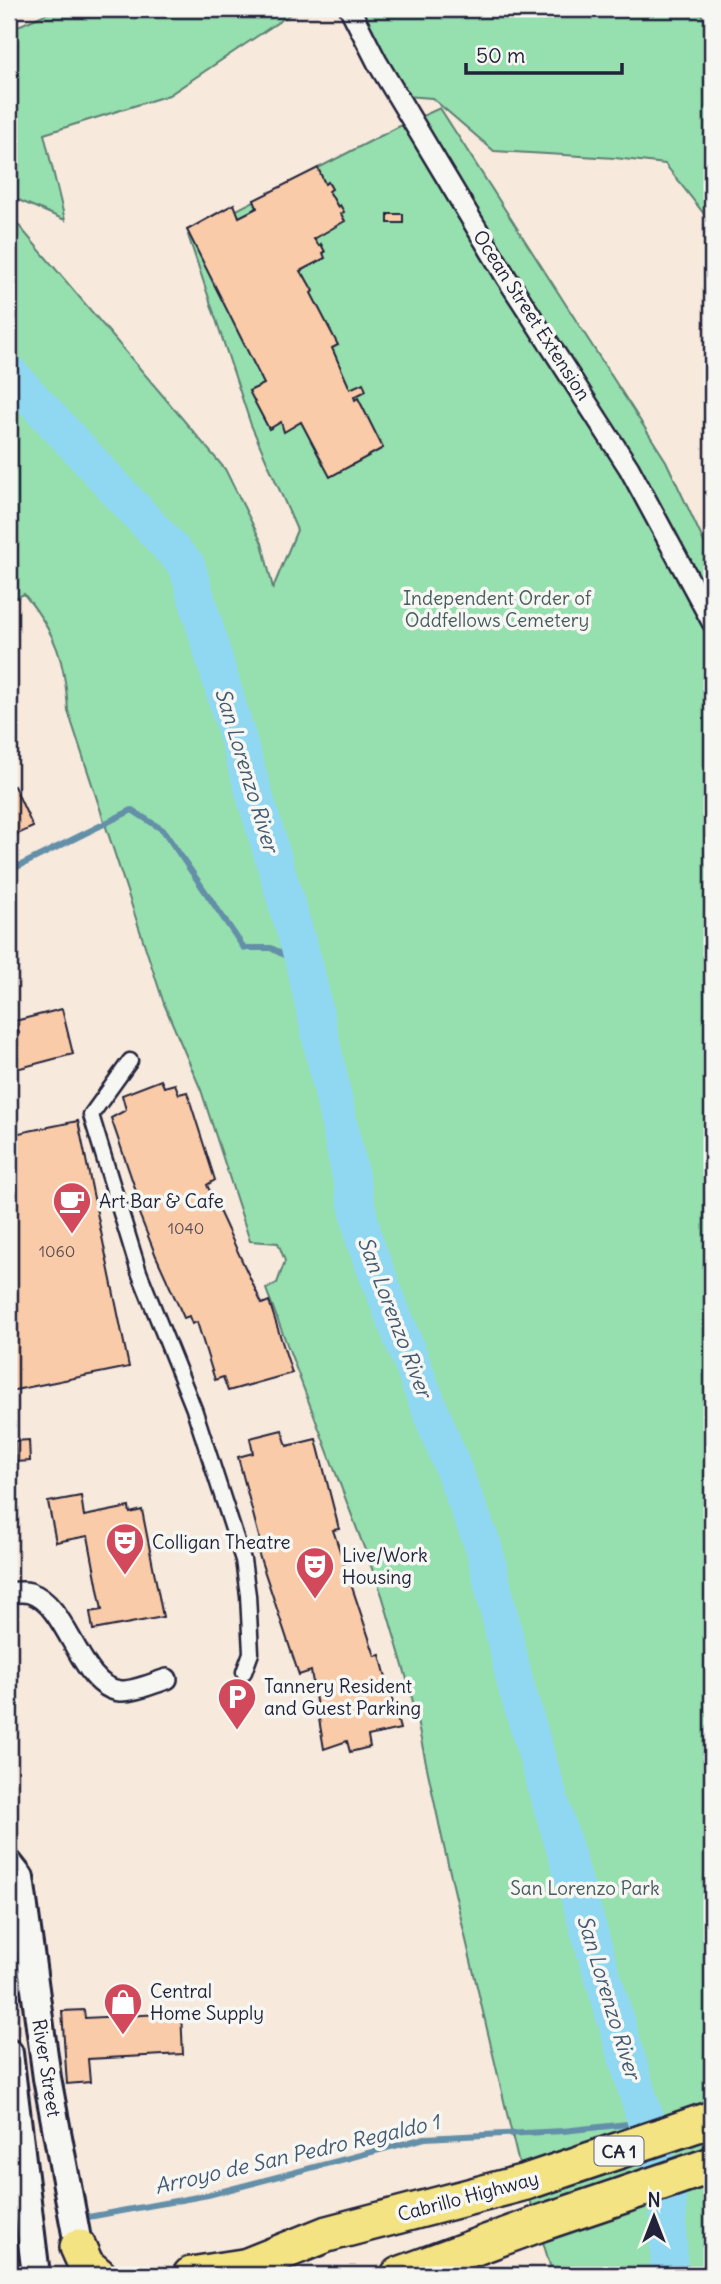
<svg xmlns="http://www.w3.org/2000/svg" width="721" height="2284" viewBox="0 0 721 2284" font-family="Delius,sans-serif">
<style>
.green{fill:#96dfae;stroke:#5c8074;stroke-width:2}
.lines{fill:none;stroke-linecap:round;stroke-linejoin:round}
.stream{stroke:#648fa9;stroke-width:6}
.river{stroke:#90d8f2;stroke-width:37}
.building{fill:#f9cba8;stroke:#22223b;stroke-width:2}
.pedestrian-casing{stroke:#22223b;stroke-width:19}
.minor-casing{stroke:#22223b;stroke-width:24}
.secondary-casing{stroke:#22223b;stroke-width:32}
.motorway-casing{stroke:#22223b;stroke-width:40}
.pedestrian{stroke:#f6f6f2;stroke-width:14}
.minor{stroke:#f6f6f2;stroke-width:19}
.secondary{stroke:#f6f6f2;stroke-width:26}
.motorway{stroke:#f4e382;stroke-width:35}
.labels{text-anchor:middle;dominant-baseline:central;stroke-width:7;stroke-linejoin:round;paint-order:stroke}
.number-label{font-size:16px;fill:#584c56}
.shield{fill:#f6f6f2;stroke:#626272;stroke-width:2}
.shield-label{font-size:18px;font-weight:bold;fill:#22223b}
.street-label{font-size:19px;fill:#22223b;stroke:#f6f6f2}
.park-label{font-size:19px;fill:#455b5e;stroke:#f6f6f2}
.poi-label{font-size:19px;fill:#22223b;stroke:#f6f6f2;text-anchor:start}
.water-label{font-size:21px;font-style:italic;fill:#435972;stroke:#f6f6f2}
</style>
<rect width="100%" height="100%" fill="#f7e9dc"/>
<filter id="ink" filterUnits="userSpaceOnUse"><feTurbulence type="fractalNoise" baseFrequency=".0143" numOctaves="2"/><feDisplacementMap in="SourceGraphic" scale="14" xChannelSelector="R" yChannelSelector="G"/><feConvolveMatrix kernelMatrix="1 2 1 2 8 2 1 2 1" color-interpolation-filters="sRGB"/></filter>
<g filter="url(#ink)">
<g class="green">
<path d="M 57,9 L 298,9 L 169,95 L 44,134 L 65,220 L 9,196 L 9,30 Z"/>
<path d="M 357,9 L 697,9 L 712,29 L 712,224 L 665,164 L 615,158 L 494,151 L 432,98 L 406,96 Z"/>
<path d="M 440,108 L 666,461 L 712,559 L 712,2275 L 553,2275 L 518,2160 L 444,1847 L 411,1693 L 382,1595 L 266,1289 L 277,1283 L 285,1261 L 278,1243 L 250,1241 L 201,1090 L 164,1004 L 68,711 C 65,661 56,633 24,594 L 9,601 L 9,214 L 225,469 L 262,543 L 273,588 L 297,530 L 251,425 L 188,235 L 398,127 Z"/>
</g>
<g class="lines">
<g class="stream">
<path d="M 9,871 L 132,810 L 163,830 L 244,948 L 271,948 L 305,966"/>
<path d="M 83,2218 L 208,2195 L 425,2138 L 563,2131 L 646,2122"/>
</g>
<path class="river" d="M 9,373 L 187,566 L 305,966 L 365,1243 L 484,1548 L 516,1686 L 668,2196 L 669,2275"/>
</g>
<g class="building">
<path d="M 318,168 L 325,184 L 328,182 L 332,189 L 329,191 L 338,207 L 340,205 L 344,212 L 341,214 L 345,221 L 314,239 L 319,246 L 321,244 L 325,252 L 323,253 L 325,258 L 300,271 L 303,276 L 304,275 L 313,291 L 311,293 L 338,345 L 332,348 L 350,389 L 363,383 L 366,391 L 354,397 L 355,400 L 358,398 L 383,448 L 330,477 L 301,422 L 284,432 L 281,422 L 269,429 L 249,391 L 264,384 L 187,230 L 234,204 L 239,217 L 257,208 L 254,200 Z"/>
<rect x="388" y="214" width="15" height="9"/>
<path d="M 14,786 L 33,827 L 9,838 L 9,788 Z"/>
<path d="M 62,1009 L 73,1054 L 9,1071 L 9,1036 L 19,1033 L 15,1021 Z"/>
<path d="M 161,1080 L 164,1087 L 175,1084 L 179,1094 L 187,1092 L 215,1180 L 207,1185 L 262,1304 L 269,1301 L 292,1373 L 228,1391 L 223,1377 L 215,1380 L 197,1322 L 192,1324 L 189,1316 L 184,1318 L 156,1256 L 134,1201 L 139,1200 L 111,1118 L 126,1110 L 122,1095 Z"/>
<path d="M 78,1121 L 129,1367 L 10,1391 L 9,1135 Z"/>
<path d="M 282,1430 L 287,1446 L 316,1439 L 339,1529 L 333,1530 L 375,1656 L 380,1655 L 400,1729 L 368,1736 L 370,1747 L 350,1752 L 347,1741 L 324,1749 L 311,1671 L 299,1675 L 256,1546 L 261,1544 L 238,1457 L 253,1453 L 250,1438 Z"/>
<path d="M 29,1440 L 30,1461 L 16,1462 L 15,1441 Z"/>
<path d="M 81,1496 L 84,1516 L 129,1507 L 130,1513 L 142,1510 L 163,1617 L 93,1630 L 90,1612 L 102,1610 L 88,1536 L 56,1542 L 48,1502 Z"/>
<path d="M 84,2010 L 85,2018 L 181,2013 L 183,2054 L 88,2059 L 90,2082 L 67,2084 L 62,2011 Z"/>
</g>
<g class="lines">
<g class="pedestrian-casing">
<path id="pedestrian" d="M 130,1061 L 91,1115 L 139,1272 L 194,1409 L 243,1560 L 248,1595 L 251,1653 L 244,1672"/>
</g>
<g class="minor-casing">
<g id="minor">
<path d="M 350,9 L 377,62 L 506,277 L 629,468 L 712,622"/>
<path d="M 9,1593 C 16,1592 23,1591 30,1593 C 69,1605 79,1687 120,1691 C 134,1692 153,1683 167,1679"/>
</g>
</g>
<g class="secondary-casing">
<g id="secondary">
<path d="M 9,1864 L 20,1878 L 47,2078 L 82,2266"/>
<path d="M 9,2053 L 36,2275"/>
</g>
</g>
<g class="motorway-casing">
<g id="motorway">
<path d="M 78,2247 L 86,2265 L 98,2275"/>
<path d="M 191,2275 L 243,2267"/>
<path d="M 225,2275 L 327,2234 L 526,2182 L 712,2119"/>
<path d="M 399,2275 L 541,2223 L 712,2165"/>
</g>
</g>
<use href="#pedestrian" class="pedestrian"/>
<use href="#minor" class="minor"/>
<use href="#secondary" class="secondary"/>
<use href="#motorway" class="motorway"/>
</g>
</g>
<defs>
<g id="cafe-pin" transform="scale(2.0125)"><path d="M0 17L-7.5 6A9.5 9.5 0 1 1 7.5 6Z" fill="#d1495b" stroke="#f6f6f2"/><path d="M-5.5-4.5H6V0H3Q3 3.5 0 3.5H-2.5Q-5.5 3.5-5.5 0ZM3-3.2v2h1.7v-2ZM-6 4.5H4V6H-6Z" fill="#fff"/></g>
<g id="theatre-pin" transform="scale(2.0125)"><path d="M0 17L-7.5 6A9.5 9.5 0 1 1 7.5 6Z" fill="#d1495b" stroke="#f6f6f2"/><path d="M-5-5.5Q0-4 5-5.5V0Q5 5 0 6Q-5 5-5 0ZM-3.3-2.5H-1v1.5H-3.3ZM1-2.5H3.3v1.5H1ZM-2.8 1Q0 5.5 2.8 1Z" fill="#fff"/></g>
<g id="parking-pin" transform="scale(2.0125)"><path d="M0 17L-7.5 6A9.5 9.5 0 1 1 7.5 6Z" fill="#d1495b" stroke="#f6f6f2"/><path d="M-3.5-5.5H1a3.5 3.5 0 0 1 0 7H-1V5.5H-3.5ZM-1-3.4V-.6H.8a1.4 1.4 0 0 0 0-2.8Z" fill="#fff"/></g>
<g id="shop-pin" transform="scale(2.0125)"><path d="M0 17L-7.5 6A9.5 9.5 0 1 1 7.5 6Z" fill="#d1495b" stroke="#f6f6f2"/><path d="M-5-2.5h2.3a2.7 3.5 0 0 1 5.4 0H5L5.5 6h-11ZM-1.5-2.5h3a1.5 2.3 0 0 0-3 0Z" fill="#fff"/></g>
</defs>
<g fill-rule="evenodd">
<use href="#cafe-pin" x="72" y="1201"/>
<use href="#theatre-pin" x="125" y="1542"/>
<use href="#theatre-pin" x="315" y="1566"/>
<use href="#parking-pin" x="237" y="1697"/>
<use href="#shop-pin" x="123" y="2002"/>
</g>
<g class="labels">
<g class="number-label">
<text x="186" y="1228">1040</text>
<text x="57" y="1251">1060</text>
</g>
<rect class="shield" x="594.5" y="2136.5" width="49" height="29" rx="5"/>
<g class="shield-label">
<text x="619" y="2151">CA 1</text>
</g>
<g class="street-label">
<text transform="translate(532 315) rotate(57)">Ocean Street Extension</text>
<text transform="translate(47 2068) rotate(81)">River Street</text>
<text transform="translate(468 2196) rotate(-15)">Cabrillo Highway</text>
</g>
<g class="park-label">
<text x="497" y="598">Independent Order of<tspan x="497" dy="22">Oddfellows Cemetery</tspan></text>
<text x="585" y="1888">San Lorenzo Park</text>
</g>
<g class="poi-label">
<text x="99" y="1201">Art Bar &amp; Cafe</text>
<text x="152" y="1542">Colligan Theatre</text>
<text x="342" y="1555">Live/Work<tspan x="342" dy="22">Housing</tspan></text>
<text x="264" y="1686">Tannery Resident<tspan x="264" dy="22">and Guest Parking</tspan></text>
<text x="150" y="1991">Central<tspan x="150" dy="22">Home Supply</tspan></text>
</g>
<g class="water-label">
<text transform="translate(247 770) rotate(73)">San Lorenzo River</text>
<text transform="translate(395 1317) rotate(69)">San Lorenzo River</text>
<text transform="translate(609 1997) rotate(73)">San Lorenzo River</text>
<text transform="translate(297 2154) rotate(-13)">Arroyo de San Pedro Regaldo 1</text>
</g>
</g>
<rect width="721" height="2284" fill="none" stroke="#f6f6f2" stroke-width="35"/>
<rect x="18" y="18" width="686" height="2249" fill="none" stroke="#22223b" stroke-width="2.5" filter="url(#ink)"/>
<g transform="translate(654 2217)" stroke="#f6f6f2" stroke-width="5" paint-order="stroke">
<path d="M0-5L12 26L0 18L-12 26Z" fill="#22223b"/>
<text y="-10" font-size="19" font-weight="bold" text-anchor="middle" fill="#22223b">N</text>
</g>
<path d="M466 63v10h156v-10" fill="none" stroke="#22223b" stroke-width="3.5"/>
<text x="476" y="63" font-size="21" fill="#22223b" stroke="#f6f6f2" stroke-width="5" paint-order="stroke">50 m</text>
</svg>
